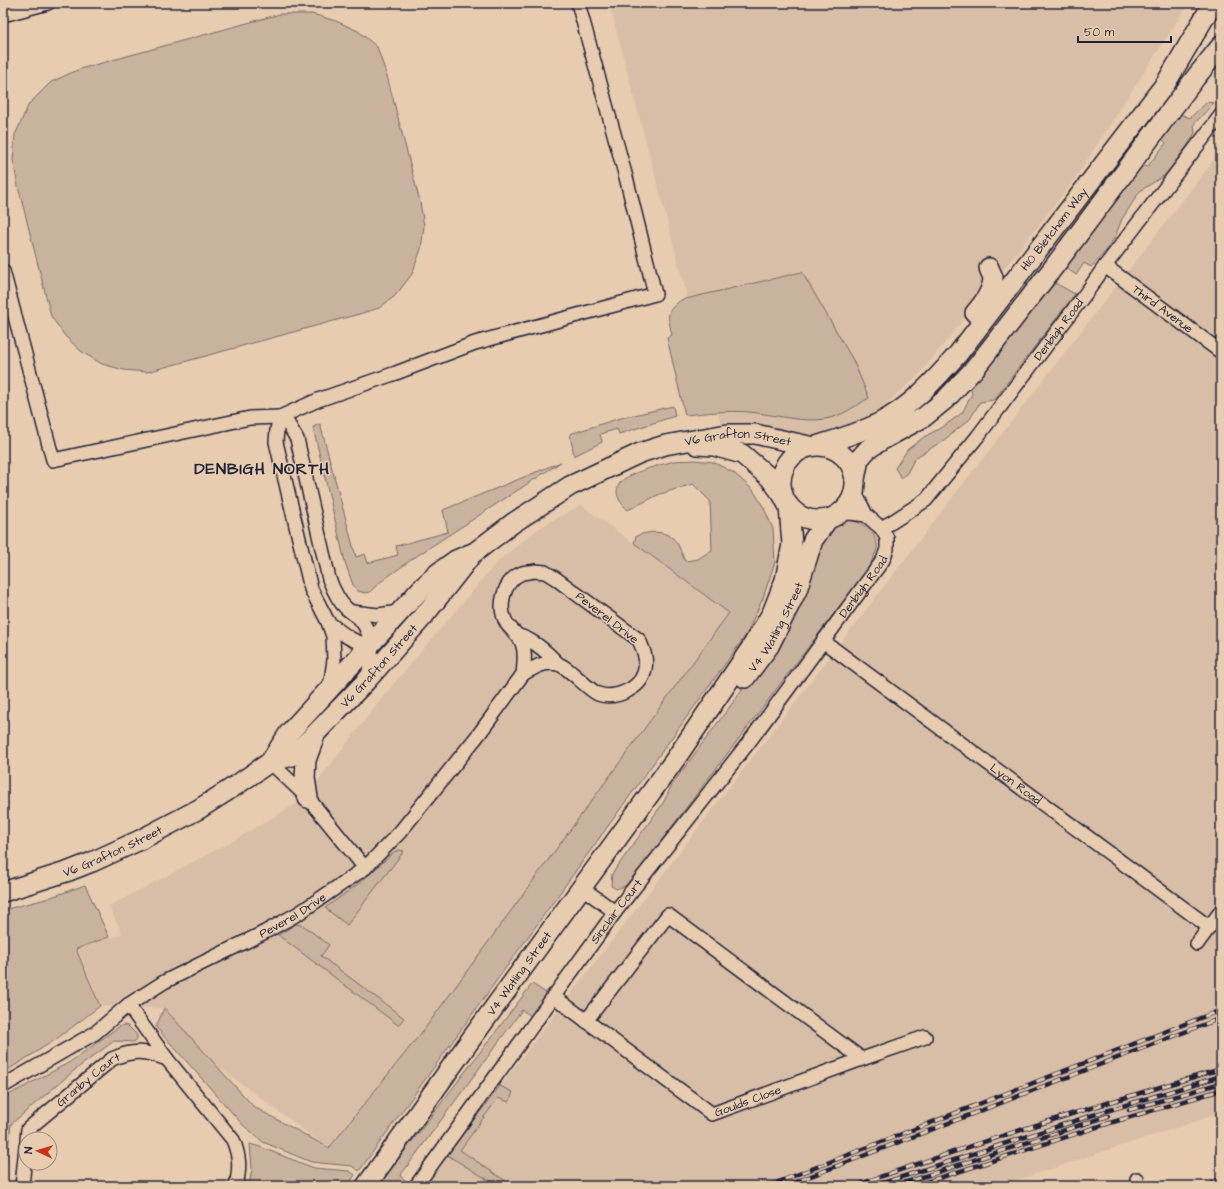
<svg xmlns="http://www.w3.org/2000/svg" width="1224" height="1189" viewBox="0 0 1224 1189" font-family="'Architects Daughter',sans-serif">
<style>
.built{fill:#d8bea6}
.green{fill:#cab39e;stroke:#766a6c}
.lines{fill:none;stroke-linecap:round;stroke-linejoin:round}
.street-casing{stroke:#22223b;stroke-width:16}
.secondary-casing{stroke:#22223b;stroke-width:22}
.street{stroke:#e7ccaf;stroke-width:13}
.secondary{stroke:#e7ccaf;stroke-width:19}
.rail-casing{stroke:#22223b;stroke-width:4.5}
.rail{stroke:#e7ccaf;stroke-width:3;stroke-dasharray:9;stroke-linecap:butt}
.labels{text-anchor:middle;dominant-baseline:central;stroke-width:3;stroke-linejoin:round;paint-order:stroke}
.street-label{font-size:12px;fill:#22223b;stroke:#e7ccaf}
.district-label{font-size:16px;font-weight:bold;letter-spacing:1px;fill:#22223b;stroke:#e7ccaf}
</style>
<rect width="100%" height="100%" fill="#e7ccaf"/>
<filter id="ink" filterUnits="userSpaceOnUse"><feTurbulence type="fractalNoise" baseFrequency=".025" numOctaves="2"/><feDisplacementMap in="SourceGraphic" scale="8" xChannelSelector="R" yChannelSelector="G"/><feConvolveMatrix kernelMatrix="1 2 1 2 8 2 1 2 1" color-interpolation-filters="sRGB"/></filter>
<g filter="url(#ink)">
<g class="built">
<path d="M 609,3 L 1189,3 L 1072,183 L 920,374 L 875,413 L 832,433 L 817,433 L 806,436 L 778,428 L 721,423 Z"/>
<path d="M 1221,151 L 1221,1113 L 999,1186 L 990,1186 L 988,1180 L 965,1186 L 423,1186 L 956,493 Z"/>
<path d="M 581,505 L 729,613 L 426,1027 L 328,1148 L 216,1065 L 164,1008 L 101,1006 L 78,949 L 122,934 L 109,906 L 233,841 L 304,799 L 386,693 L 497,562 L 539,528 Z"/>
</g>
<g class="green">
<path d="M 280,14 L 312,14 L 336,21 L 358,31 L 377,47 L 387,76 L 420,202 L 424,226 L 421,249 L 412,274 L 395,296 L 379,308 L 359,314 L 147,372 L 124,370 L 102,364 L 82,352 L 65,336 L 51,316 L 18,186 L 13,160 L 15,135 L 29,104 L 51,82 L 80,69 Z"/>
<path d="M 1207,102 L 1214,103 L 1194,124 L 1195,133 L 1187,146 L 1165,175 L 1140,191 L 1122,219 L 1115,237 L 1106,251 L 1091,267 L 1084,263 L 1076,275 L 1065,267 L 1141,165 L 1147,167 L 1166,143 L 1162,139 L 1180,114 L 1190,118 Z"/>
<path d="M 802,272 L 853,360 L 869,398 C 855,406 841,417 825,419 C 803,423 772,414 749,412 C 728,410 707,413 685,415 L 667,338 L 672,335 C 668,315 664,313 681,300 Z"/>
<path d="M 1055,283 L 1075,294 L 994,400 L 980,402 L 970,419 L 944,440 L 915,458 L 907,473 L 901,478 L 895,468 L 908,449 L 924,437 L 944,426 L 962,413 L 972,394 L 970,386 L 1007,338 Z"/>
<path d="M 673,406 L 675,416 L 619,434 L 617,429 L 600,434 L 602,442 L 574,456 L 570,434 L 617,419 Z"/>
<path d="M 320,424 L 356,557 L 365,554 L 368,563 L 398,555 L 396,546 L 448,532 L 443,510 L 561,462 L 415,557 L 379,583 L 370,592 L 365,593 L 358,591 L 353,585 L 345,562 L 313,427 Z"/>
<path d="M 694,460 L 713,462 L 734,473 L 753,490 L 764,508 L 773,529 L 775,562 L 763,598 L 746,635 L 359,1171 L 352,1166 L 311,1162 L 263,1142 L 243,1125 L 156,1027 L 164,1008 L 254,1107 L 329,1148 L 426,1027 L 729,613 L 634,543 L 636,536 C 650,531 667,529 677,543 C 680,548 682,555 685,561 L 698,559 L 712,550 L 710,501 L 693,484 L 660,494 L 628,510 C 620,503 613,493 620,483 C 627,473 663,464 675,461 C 681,460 688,461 694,460 Z"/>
<path d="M 846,520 C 860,520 878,532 877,548 C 876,553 872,560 870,566 L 642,866 L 625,886 L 616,889 L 611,886 L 612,874 L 663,803 L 673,783 L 766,658 L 821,542 L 830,528 Z"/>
<path d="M 399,850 L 404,851 L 347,925 L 325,908 L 361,882 L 394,852 Z"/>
<path d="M 85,885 L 109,937 L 76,949 L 100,1006 L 55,1040 L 3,1073 L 3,910 L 46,899 Z"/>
<path d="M 296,924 L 304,926 L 329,945 L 321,956 L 404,1018 L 398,1025 L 278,935 Z"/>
<path d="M 532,984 L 548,994 L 531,1016 L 522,1010 L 400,1176 L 410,1184 L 408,1186 L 378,1186 Z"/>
<path d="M 123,1025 L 128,1026 L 137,1035 L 137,1039 L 134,1042 L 114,1041 L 76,1069 L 11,1124 L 3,1186 L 3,1098 L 70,1062 L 117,1028 Z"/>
<path d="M 500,1086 L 513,1092 L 509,1102 L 498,1098 L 460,1150 L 513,1186 L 498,1186 L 447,1155 Z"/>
<path d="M 250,1144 L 260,1147 L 314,1168 L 349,1171 L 355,1175 L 347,1186 L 249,1186 L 252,1168 Z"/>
</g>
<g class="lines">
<g class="street-casing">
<g id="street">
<path d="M 3,15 L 48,3"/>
<path id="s1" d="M 1105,266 L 1221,352"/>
<path d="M 3,271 L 53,460 L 250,418 L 280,417 L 287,422 L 297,439 L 329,579 C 333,589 338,601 346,608 C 350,612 355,614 359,618 C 375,635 373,658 367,679"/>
<path d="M 838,514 L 850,513 L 866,515"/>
<path id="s2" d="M 881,528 L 892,522 L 926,500 L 978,436 L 1089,289 L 1105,266 L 1221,115"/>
<path d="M 535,571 L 545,572 L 555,578 L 639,640 C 644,651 648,661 644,673 C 639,689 615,700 598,694 C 587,689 567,665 557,664 C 543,661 534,668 523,674 C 524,664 526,653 522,643 C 519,635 512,631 507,624 C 497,607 503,581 522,573 C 526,572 531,572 535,571 Z"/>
<path d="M 352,612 L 378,615 L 400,612"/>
<path d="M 328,622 C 342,633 353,644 371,644"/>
<path d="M 519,636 C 534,640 547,652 558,664"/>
<path id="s3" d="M 823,641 L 1209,927"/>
<path d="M 330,688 L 334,660 L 333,636 L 328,622 L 311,589 L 276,442 L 277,429 L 280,417 L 318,400 L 396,373 L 475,343 L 655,294 L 627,181 L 578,3"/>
<path d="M 270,762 L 308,798 L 365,868"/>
<path d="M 581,887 L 615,912"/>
<path d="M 1197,944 L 1221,911"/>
<path id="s4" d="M 553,996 L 712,1114 L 862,1059 L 925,1037"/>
<path d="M 128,1005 L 167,1059 L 233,1140 C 240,1157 240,1168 236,1186"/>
<path d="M 586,1021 L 668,915 L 862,1059"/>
<path id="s5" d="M 3,1086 L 95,1033 L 128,1005 L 164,982 L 265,932 L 299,913 L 365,868 L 400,832 L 479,734 L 523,674"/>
<path id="s6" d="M 27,1139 L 28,1129 L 112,1059 C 134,1049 145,1051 167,1059"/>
<path d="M 1137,1179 L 1137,1186"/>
<path d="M 22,1186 L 26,1146"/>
<path id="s7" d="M 416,1186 L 615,912 L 749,742 L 883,560 L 887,549 L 887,538 L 881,528 L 866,515 L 854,490"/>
<path d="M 1218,1186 L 1221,1185"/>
</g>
</g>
<g class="secondary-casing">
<g id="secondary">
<path d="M 975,313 C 983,304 993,290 993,277 C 992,275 990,271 989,268"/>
<path d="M 697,445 L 714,446 L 742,454 L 770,478 L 782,494"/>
<path id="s8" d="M 819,445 C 839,439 859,433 877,424 C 910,408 934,381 958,354 L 1166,83 L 1213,3"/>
<circle cx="818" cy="483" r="37"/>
<path d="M 855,479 L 859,459 L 868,449 L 884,439 L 924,417 L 946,399 L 976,367 L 1053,268 L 1196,77 L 1221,46"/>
<path id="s9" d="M 745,678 L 769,646 L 797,590 L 813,540 L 828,519"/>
<path id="s10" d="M 270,762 L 292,756 L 315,734 L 367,680 L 423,617 L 470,557"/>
<path d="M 308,798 L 305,778 L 306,760 L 314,738"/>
<path id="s11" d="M 3,892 L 69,871 L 92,862 L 140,840 L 199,809 L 235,786 L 270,762 L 289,733 L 421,589 L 438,573 L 456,560 L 475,552 L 513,523 L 570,486 L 640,453 L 665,445 L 727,434 L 755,434 L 809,446"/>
<path id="s12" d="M 366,1186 L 469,1042 L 674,761 L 751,648 L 772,613 L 785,580 L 792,544 L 789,507"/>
</g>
</g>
<use href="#street" class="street"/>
<use href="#secondary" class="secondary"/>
<g class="rail-casing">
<g id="rail">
<path d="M 1129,1110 L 1221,1083"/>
<path d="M 768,1186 L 1221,1010"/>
<path d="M 785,1186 L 1221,1018"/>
<path d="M 854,1186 C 975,1143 1098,1105 1221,1069"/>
<path d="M 874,1186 L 1090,1116 L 1221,1076"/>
<path d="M 895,1186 L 1108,1116"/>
<path d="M 914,1186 L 1103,1125 L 1221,1090"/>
</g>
</g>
<use href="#rail" class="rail"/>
</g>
</g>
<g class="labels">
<g class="street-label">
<text stroke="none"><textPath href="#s8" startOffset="327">H10 Bletcham Way</textPath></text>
<text stroke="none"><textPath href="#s1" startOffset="72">Third Avenue</textPath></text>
<text stroke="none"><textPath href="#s2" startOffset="269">Denbigh Road</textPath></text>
<text stroke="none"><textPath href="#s11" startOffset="888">V6 Grafton Street</textPath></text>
<text stroke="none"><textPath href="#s7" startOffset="748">Denbigh Road</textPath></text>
<text transform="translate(607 618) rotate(38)">Peverel Drive</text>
<text stroke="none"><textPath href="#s9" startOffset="60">V4 Watling Street</textPath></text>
<text stroke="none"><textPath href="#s10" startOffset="148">V6 Grafton Street</textPath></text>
<text stroke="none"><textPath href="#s3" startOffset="240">Lyon Road</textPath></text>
<text stroke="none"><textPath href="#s11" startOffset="117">V6 Grafton Street</textPath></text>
<text stroke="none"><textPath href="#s7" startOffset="340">Sinclair Court</textPath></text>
<text stroke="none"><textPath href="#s5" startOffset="337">Peverel Drive</textPath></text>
<text stroke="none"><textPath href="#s12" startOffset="262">V4 Watling Street</textPath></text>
<text stroke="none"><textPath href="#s6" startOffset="88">Granby Court</textPath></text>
<text stroke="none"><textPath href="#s4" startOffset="236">Goulds Close</textPath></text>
</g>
<g class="district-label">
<text x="262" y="469">DENBIGH NORTH</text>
</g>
</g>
<rect width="1224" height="1189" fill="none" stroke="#e7ccaf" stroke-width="16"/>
<rect x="8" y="8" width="1208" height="1173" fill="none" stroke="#22223b" stroke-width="1.5" filter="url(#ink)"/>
<g transform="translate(38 1151) rotate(274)"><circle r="19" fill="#e7ccaf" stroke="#988881"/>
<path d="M0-3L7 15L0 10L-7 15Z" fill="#c8321e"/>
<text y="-6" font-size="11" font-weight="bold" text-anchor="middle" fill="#22223b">N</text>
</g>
<path d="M1078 36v6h93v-6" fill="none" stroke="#22223b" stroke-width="2"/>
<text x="1084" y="36" font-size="12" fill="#22223b" stroke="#e7ccaf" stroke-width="3" paint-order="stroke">50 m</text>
</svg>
